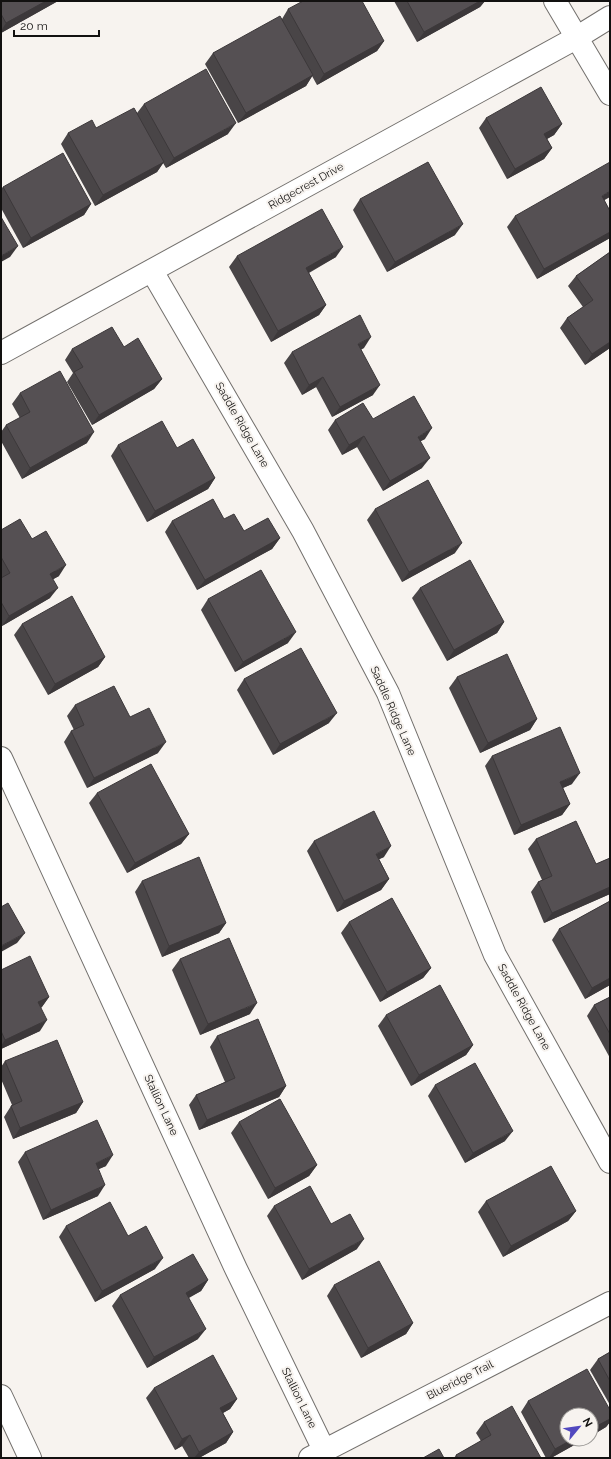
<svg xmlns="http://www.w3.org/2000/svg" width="611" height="1459" viewBox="0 0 611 1459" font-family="Raleway,sans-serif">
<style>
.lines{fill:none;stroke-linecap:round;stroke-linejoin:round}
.minor-casing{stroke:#73706d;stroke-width:24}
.secondary-casing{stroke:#73706d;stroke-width:24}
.minor{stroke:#fff;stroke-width:22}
.secondary{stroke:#fff;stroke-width:22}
.wall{fill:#494547}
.shaded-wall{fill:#3c383a}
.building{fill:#555053;stroke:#3c383a}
.labels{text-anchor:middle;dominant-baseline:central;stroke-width:4;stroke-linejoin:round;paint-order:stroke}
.street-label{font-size:11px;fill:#121110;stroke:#f7f3ef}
</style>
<rect width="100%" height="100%" fill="#f7f3ef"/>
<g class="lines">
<g class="minor-casing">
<g id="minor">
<path d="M 555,1 L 610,94"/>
<path d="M 152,271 L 303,531 L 388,693 L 495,955 L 610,1162"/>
<path d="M 1,353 L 576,38 L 610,17"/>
<path d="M 1,758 L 236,1269 L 324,1450"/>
<path d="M 310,1458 L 610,1303"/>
</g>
</g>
<g class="secondary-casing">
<path id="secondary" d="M 1,1396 L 30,1458"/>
</g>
<use href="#minor" class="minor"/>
<use href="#secondary" class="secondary"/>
</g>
<g class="wall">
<path d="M 1,1 L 58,1 L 1,33 Z"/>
<path d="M 394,1 L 485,1 L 480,7 L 417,42 Z"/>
<path d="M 288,9 L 384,41 L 377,51 L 317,85 L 312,76 L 306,86 L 238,123 L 205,64 L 213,53 L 282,19 Z"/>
<path d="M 144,104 L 228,134 L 166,168 L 163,163 L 157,172 L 95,206 L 61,144 L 68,133 L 96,128 L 137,113 Z"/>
<path d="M 486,118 L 562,124 L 554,135 L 547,139 L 552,148 L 544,159 L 507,179 L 479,128 Z"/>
<path d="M 3,187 L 91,204 L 84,215 L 23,248 L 1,208 L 1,189 Z"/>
<path d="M 360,199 L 455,235 L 387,272 L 353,210 Z"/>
<path d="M 604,201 L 610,211 L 610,238 L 537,279 L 507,227 L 515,216 Z"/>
<path d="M 610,252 L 610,348 L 585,365 L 560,328 L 567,318 L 583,307 L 568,286 L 576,276 Z"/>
<path d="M 237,256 L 336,257 L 309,273 L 326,305 L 319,315 L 271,342 L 229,267 Z"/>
<path d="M 124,347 L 162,379 L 154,389 L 92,425 L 67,382 L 73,373 L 65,360 L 72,349 Z"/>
<path d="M 364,348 L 361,349 L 373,395 L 332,417 L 316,387 L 302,395 L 284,363 L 292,352 Z"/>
<path d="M 20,393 L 87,443 L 22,479 L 1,441 L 1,432 L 6,425 L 20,418 L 12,404 Z"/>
<path d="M 373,419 L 425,439 L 420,441 L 422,468 L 383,491 L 357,447 L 342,455 L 328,430 L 335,420 Z"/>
<path d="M 118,445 L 177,448 L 215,478 L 208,489 L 147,522 L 111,456 Z"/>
<path d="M 375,509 L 455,553 L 402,582 L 367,520 Z"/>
<path d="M 224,519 L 244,531 L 280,538 L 272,549 L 197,590 L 165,532 L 172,521 Z"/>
<path d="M 1,530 L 32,539 L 59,576 L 53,579 L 50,598 L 2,626 L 1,626 Z"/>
<path d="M 420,588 L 504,622 L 497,633 L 447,661 L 412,598 Z"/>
<path d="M 208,599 L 288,643 L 235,672 L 201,610 Z"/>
<path d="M 22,624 L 105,657 L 98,667 L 48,695 L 14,635 Z"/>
<path d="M 457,677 L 537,719 L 530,730 L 480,753 L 449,688 Z"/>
<path d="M 244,679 L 329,723 L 273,755 L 237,690 Z"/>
<path d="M 75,705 L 130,717 L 158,753 L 87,788 L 64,742 L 71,731 L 74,730 L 67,716 Z"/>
<path d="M 492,756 L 572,784 L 563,788 L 570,804 L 562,815 L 514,835 L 485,766 Z"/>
<path d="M 97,793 L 189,834 L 181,844 L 127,873 L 89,803 Z"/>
<path d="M 536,839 L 596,864 L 610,858 L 610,894 L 544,923 L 531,892 L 538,882 L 542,880 L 528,849 Z"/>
<path d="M 314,841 L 384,857 L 379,859 L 389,879 L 381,890 L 337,912 L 307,851 Z"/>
<path d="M 142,881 L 226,923 L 219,933 L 162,957 L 135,892 Z"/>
<path d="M 610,901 L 610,985 L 585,999 L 552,940 L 559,929 Z"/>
<path d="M 349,922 L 431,968 L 423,978 L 380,1002 L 341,933 Z"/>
<path d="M 180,959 L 250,1014 L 200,1035 L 172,970 Z"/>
<path d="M 1,970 L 49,997 L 41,1008 L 40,1031 L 1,1049 Z"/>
<path d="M 610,997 L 610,1058 L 587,1016 L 594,1005 Z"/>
<path d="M 386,1015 L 473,1045 L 466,1055 L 411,1086 L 378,1026 Z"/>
<path d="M 217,1036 L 286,1086 L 279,1097 L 199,1130 L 189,1105 L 196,1095 L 225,1082 L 210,1047 Z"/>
<path d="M 5,1061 L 83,1102 L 76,1113 L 13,1139 L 4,1117 L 11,1106 L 12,1105 L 1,1079 L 1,1067 Z"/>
<path d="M 435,1085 L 505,1141 L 465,1163 L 428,1096 Z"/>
<path d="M 239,1122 L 317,1165 L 309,1176 L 268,1199 L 231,1133 Z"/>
<path d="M 25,1152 L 106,1166 L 98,1169 L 98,1196 L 43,1220 L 18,1162 Z"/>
<path d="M 486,1201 L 576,1211 L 568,1221 L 503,1257 L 478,1212 Z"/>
<path d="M 274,1206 L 331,1224 L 357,1249 L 302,1280 L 267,1216 Z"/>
<path d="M 66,1226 L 128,1236 L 155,1269 L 95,1302 L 59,1237 Z"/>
<path d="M 208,1280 L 201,1291 L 189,1298 L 198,1339 L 147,1368 L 112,1306 L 120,1295 Z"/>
<path d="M 334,1285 L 413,1323 L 406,1334 L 361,1358 L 327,1296 Z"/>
<path d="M 610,1352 L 610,1405 L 590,1370 L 598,1359 Z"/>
<path d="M 154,1388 L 237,1399 L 230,1409 L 223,1413 L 233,1432 L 226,1443 L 199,1458 L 189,1458 L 182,1446 L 175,1450 L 146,1398 Z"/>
<path d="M 528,1401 L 610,1410 L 610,1422 L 606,1427 L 591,1436 L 591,1415 L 585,1439 L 551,1458 L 546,1458 L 521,1412 Z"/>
<path d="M 484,1422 L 541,1458 L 454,1458 L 456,1455 L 481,1441 L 476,1433 Z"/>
</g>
<g class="shaded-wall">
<path d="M 46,1 L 58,1 L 1,33 L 1,31 L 6,23 Z"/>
<path d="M 480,1 L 485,1 L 480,7 L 417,42 L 424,32 Z"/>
<path d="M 384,41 L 377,51 L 317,85 L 324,74 Z"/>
<path d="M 313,75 L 306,86 L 238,123 L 246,113 Z"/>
<path d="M 236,123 L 228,134 L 166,168 L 174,158 Z"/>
<path d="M 562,124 L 554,135 L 536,145 L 544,134 Z"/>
<path d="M 552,148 L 544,159 L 507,179 L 515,169 Z"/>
<path d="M 164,162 L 157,172 L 95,206 L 103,195 Z"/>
<path d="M 610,191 L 610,197 L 594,206 L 602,196 Z"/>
<path d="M 91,204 L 84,215 L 23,248 L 31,238 Z"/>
<path d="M 463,224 L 455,235 L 387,272 L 395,262 Z"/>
<path d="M 610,232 L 610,238 L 537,279 L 544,269 Z"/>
<path d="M 18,246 L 10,257 L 1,262 L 1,256 Z"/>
<path d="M 343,247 L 336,257 L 298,278 L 306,268 Z"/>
<path d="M 326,305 L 319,315 L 271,342 L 278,331 Z"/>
<path d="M 371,337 L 364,348 L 351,355 L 358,344 Z"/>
<path d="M 610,342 L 610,348 L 585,365 L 592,354 Z"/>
<path d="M 323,377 L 316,387 L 302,395 L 309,385 Z"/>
<path d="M 162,379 L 154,389 L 92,425 L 99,415 Z"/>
<path d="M 380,385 L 373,395 L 332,417 L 340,407 Z"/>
<path d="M 432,428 L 425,439 L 410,447 L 418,437 Z"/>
<path d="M 94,432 L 87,443 L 22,479 L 30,468 Z"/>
<path d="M 364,436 L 357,447 L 342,455 L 349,445 Z"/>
<path d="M 430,458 L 422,468 L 383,491 L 390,481 Z"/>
<path d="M 215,478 L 208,489 L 147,522 L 155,511 Z"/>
<path d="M 280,538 L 272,549 L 197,590 L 205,580 Z"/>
<path d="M 462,543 L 455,553 L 402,582 L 409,572 Z"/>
<path d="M 66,565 L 59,576 L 43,585 L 50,574 Z"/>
<path d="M 58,588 L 50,598 L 2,626 L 9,616 Z"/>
<path d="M 504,622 L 497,633 L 447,661 L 454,650 Z"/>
<path d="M 296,632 L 288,643 L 235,672 L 243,662 Z"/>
<path d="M 105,657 L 98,667 L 48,695 L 55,684 Z"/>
<path d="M 337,713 L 329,723 L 273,755 L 280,744 Z"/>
<path d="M 537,719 L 530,730 L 480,753 L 488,743 Z"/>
<path d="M 166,742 L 158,753 L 87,788 L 94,778 Z"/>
<path d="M 580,773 L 572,784 L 553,792 L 560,782 Z"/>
<path d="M 570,804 L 562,815 L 514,835 L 521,825 Z"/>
<path d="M 189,834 L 181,844 L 127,873 L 135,863 Z"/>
<path d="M 391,846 L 384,857 L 369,864 L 376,854 Z"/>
<path d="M 389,879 L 381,890 L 337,912 L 344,901 Z"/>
<path d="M 610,887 L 610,894 L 544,923 L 552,913 Z"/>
<path d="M 226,923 L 219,933 L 162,957 L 169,946 Z"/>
<path d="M 25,933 L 17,943 L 1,952 L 1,946 Z"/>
<path d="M 431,968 L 423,978 L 380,1002 L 387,992 Z"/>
<path d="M 610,978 L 610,985 L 585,999 L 592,988 Z"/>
<path d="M 49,997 L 42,1007 L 31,1012 L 38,1002 Z"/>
<path d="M 257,1003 L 250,1014 L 200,1035 L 208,1024 Z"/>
<path d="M 47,1020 L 40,1031 L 1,1049 L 1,1046 L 5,1040 Z"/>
<path d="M 473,1045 L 466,1055 L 411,1086 L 419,1075 Z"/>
<path d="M 286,1086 L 279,1097 L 199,1130 L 207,1120 Z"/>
<path d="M 83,1102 L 76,1113 L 13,1139 L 20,1128 Z"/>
<path d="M 513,1131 L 505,1141 L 465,1163 L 473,1153 Z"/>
<path d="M 113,1155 L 106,1166 L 88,1174 L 96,1163 Z"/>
<path d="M 317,1165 L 309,1176 L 268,1199 L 275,1188 Z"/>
<path d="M 105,1185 L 98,1196 L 43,1220 L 51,1210 Z"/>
<path d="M 576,1211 L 568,1221 L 503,1257 L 511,1246 Z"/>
<path d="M 364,1239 L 357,1249 L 302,1280 L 309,1269 Z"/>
<path d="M 163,1258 L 155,1269 L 95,1302 L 102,1291 Z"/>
<path d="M 208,1280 L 201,1291 L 178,1303 L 186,1293 Z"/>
<path d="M 413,1323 L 406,1334 L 361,1358 L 368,1348 Z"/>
<path d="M 206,1329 L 198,1339 L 147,1368 L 154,1357 Z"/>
<path d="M 237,1399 L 230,1409 L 212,1419 L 220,1408 Z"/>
<path d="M 610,1419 L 610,1422 L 606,1427 L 591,1436 L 591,1429 Z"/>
<path d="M 233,1432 L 226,1443 L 199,1458 L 194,1458 L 199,1452 Z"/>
<path d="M 190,1435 L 182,1446 L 175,1450 L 182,1439 Z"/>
<path d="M 573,1439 L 585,1439 L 551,1458 L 549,1458 L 555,1449 Z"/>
</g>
<g class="building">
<path d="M 1,1 L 46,1 L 6,23 L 1,14 Z"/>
<path d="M 303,1 L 362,1 L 384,41 L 324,74 L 288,9 Z"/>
<path d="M 407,1 L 480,1 L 424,32 Z"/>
<path d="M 280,16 L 313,75 L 246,113 L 213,53 Z"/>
<path d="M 206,69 L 236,123 L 174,158 L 144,104 Z"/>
<path d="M 541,87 L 562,124 L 544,134 L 552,148 L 515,169 L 486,118 Z"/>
<path d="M 134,108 L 164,162 L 103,195 L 68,133 L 92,120 L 96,128 Z"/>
<path d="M 63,153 L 91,204 L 31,238 L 3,187 Z"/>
<path d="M 428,162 L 463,224 L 395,262 L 360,199 Z"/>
<path d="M 610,162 L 610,191 L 602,196 L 610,211 L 610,232 L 544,269 L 515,216 Z"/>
<path d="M 322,209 L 343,247 L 306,268 L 326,305 L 278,331 L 237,256 Z"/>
<path d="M 1,217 L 18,246 L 1,256 Z"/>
<path d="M 610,252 L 610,342 L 592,354 L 567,318 L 593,300 L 576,276 Z"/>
<path d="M 360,315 L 371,337 L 358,344 L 380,385 L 340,407 L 323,377 L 309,385 L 292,352 Z"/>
<path d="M 112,327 L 124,347 L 138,338 L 162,379 L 99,415 L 74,372 L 83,367 L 72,349 Z"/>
<path d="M 60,371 L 94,432 L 30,468 L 6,425 L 30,412 L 20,393 Z"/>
<path d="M 414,396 L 432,428 L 418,437 L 430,458 L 390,481 L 364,436 L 349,445 L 335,420 L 363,403 L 373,419 Z"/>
<path d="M 162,421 L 177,448 L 193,439 L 215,478 L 155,511 L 118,445 Z"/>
<path d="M 428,480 L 462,543 L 409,572 L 375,509 Z"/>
<path d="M 213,499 L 224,519 L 234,514 L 244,531 L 268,518 L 280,538 L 205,580 L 172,521 Z"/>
<path d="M 20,519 L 32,539 L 46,531 L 66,565 L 50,574 L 58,588 L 9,616 L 1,602 L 1,578 L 10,573 L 1,557 L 1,530 Z"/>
<path d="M 470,560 L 504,622 L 454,650 L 420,588 Z"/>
<path d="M 261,570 L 296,632 L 243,662 L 208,599 Z"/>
<path d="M 72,596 L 105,657 L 55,684 L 22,624 Z"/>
<path d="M 301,648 L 337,713 L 280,744 L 244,679 Z"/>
<path d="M 507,654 L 537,719 L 488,743 L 457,677 Z"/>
<path d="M 114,686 L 130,717 L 149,708 L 166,742 L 94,778 L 71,731 L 84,725 L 75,705 Z"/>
<path d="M 560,727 L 580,773 L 560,782 L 570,804 L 521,825 L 492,756 Z"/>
<path d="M 151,764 L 189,834 L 135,863 L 97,793 Z"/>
<path d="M 374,811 L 391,846 L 376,854 L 389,879 L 344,901 L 314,841 Z"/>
<path d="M 576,821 L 596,864 L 610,858 L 610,887 L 552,913 L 538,882 L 552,876 L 536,839 Z"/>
<path d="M 199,857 L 226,923 L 169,946 L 142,881 Z"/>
<path d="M 392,898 L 431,968 L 387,992 L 349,922 Z"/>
<path d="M 610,901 L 610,978 L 592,988 L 559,929 Z"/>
<path d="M 8,903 L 25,933 L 1,946 L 1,907 Z"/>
<path d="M 229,938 L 257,1003 L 208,1024 L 180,959 Z"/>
<path d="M 30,956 L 49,997 L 38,1002 L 47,1020 L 5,1040 L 1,1031 L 1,970 Z"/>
<path d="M 440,985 L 473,1045 L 419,1075 L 386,1015 Z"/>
<path d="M 610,997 L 610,1034 L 594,1005 Z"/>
<path d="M 258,1019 L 286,1086 L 207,1120 L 196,1095 L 235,1078 L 217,1036 Z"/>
<path d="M 57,1040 L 83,1102 L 20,1128 L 11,1106 L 22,1101 L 5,1061 Z"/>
<path d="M 475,1063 L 513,1131 L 473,1153 L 435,1085 Z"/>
<path d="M 280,1099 L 317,1165 L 275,1188 L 239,1122 Z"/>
<path d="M 97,1120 L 113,1155 L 96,1163 L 105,1185 L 51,1210 L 25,1152 Z"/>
<path d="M 551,1166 L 576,1211 L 511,1246 L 486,1201 Z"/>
<path d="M 310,1186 L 331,1224 L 350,1214 L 364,1239 L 309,1269 L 274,1206 Z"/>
<path d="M 110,1202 L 128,1236 L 146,1226 L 163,1258 L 102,1291 L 66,1226 Z"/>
<path d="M 193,1254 L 208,1280 L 186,1293 L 206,1329 L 154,1357 L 120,1295 Z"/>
<path d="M 379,1261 L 413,1323 L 368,1348 L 334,1285 Z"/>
<path d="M 610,1352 L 610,1381 L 598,1359 Z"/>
<path d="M 213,1355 L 237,1399 L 220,1408 L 233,1432 L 199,1452 L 190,1435 L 182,1439 L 154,1388 Z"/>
<path d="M 587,1369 L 610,1410 L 610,1419 L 591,1429 L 591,1415 L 567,1415 L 567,1439 L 573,1439 L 555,1449 L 528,1401 Z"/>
<path d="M 512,1406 L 541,1458 L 458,1458 L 456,1455 L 491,1435 L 484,1422 Z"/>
<path d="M 439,1449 L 444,1458 L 423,1458 Z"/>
</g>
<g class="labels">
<g class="street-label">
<text transform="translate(306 186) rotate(-29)">Ridgecrest Drive</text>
<text transform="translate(242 425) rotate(60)">Saddle Ridge Lane</text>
<text transform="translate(393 711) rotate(66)">Saddle Ridge Lane</text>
<text transform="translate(524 1007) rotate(61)">Saddle Ridge Lane</text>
<text transform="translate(161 1105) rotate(65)">Stallion Lane</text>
<text transform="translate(460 1380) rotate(-27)">Blueridge Trail</text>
<text transform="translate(299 1398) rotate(64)">Stallion Lane</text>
</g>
</g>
<rect width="611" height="1459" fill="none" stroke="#121110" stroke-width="4"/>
<g transform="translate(579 1427) rotate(61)"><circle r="19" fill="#f7f3ef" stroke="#9b9996"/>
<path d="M0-3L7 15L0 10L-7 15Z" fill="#5148bf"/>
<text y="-6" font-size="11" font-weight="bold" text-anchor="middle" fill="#121110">N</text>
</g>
<path d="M14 30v6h85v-6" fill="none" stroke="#121110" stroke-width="2"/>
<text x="20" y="30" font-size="12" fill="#121110" stroke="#f7f3ef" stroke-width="3" paint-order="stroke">20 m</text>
</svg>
